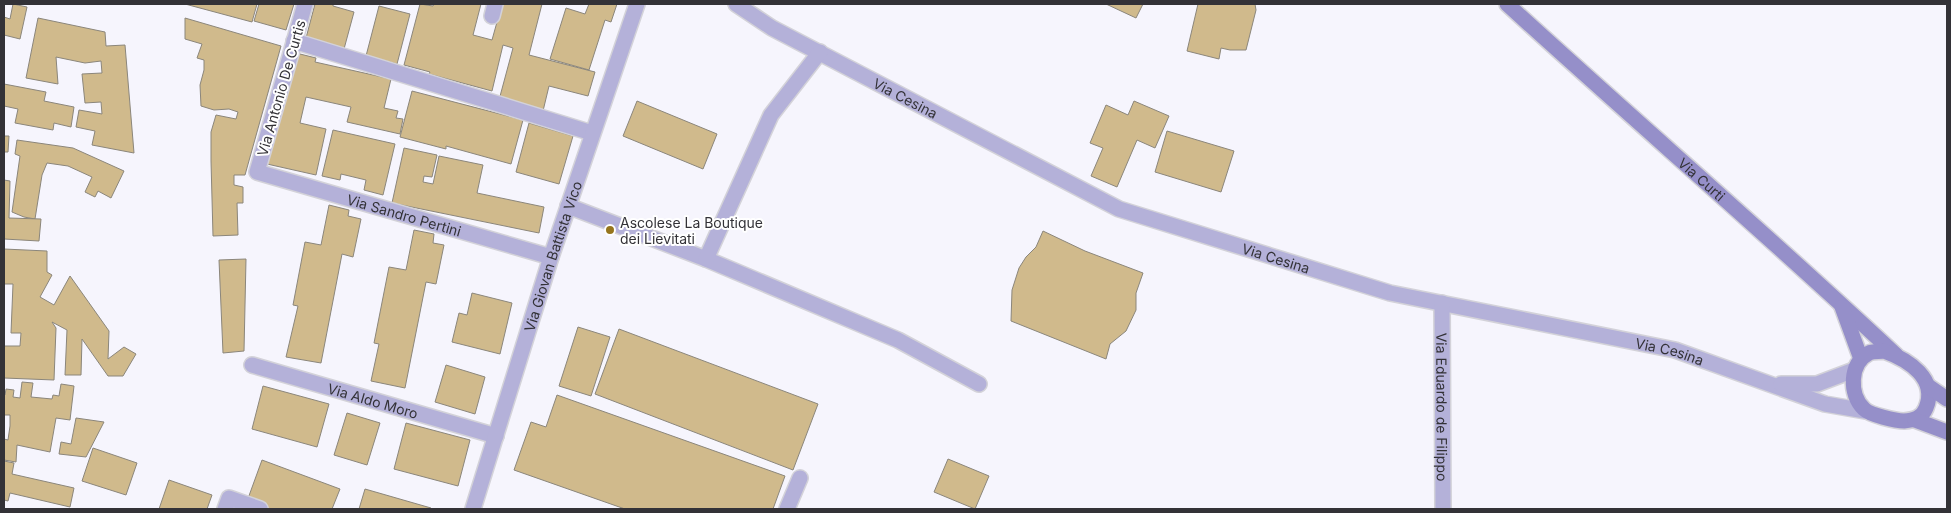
<svg xmlns="http://www.w3.org/2000/svg" width="1951" height="513" viewBox="0 0 1951 513" font-family="Inter,sans-serif">
<style>
.building{fill:#d0ba8c;stroke:#8b867b}
.lines{fill:none;stroke-linecap:round;stroke-linejoin:round}
.street-casing{stroke:#d3d2d9;stroke-width:18}
.secondary-casing{stroke:#d3d2d9;stroke-width:18}
.street{stroke:#b4b1d9;stroke-width:15}
.secondary{stroke:#958fc9;stroke-width:15}
.poi-dot{fill:#96751d;stroke:#fff;stroke-width:2}
.labels{text-anchor:middle;dominant-baseline:central;stroke-width:4;stroke-linejoin:round;paint-order:stroke}
.street-label{font-size:14px;fill:#333237;stroke:#fff}
.poi-label{font-size:14px;fill:#333237;stroke:#fff;text-anchor:start}
</style>
<rect width="100%" height="100%" fill="#f6f5fd"/>
<g class="building">
<path d="M 13,4 L 27,7 L 20,39 L 4,35 L 4,17 L 10,19 Z"/>
<path d="M 185,4 L 257,4 L 252,22 Z"/>
<path d="M 259,4 L 294,4 L 286,30 L 254,21 Z"/>
<path d="M 315,4 L 333,4 L 333,6 L 354,12 L 344,49 L 306,38 Z"/>
<path d="M 420,4 L 433,6 L 434,4 L 481,4 L 473,35 L 492,40 L 502,4 L 542,4 L 529,55 L 595,72 L 588,96 L 549,86 L 543,111 L 499,100 L 513,48 L 503,45 L 492,91 L 429,74 L 430,72 L 404,65 Z"/>
<path d="M 589,4 L 617,4 L 611,22 L 605,20 L 589,70 L 550,59 L 566,8 L 585,14 Z"/>
<path d="M 1106,4 L 1143,4 L 1136,18 Z"/>
<path d="M 1198,4 L 1255,4 L 1256,10 L 1246,50 L 1230,50 L 1221,48 L 1219,59 L 1187,51 Z"/>
<path d="M 379,6 L 410,14 L 397,64 L 366,56 Z"/>
<path d="M 38,18 L 105,32 L 106,46 L 125,45 L 134,153 L 92,145 L 95,131 L 76,127 L 79,110 L 102,114 L 101,102 L 85,103 L 82,74 L 102,73 L 101,61 L 85,63 L 56,57 L 58,84 L 26,78 Z"/>
<path d="M 185,18 L 281,46 L 245,175 L 234,175 L 234,185 L 243,187 L 243,203 L 237,203 L 238,235 L 213,236 L 211,161 L 211,132 L 216,115 L 236,119 L 238,112 L 229,109 L 214,110 L 201,106 L 200,85 L 204,70 L 204,60 L 197,58 L 202,44 L 185,39 Z"/>
<path d="M 292,52 L 316,58 L 315,62 L 391,79 L 384,108 L 398,111 L 396,118 L 403,119 L 400,134 L 347,122 L 351,107 L 306,97 L 300,123 L 326,129 L 316,175 L 267,164 Z"/>
<path d="M 4,84 L 46,92 L 44,101 L 74,107 L 71,127 L 54,123 L 53,130 L 15,123 L 18,109 L 4,106 Z"/>
<path d="M 412,91 L 523,120 L 511,164 L 446,146 L 446,149 L 400,137 Z"/>
<path d="M 637,101 L 717,134 L 703,169 L 623,136 Z"/>
<path d="M 1134,101 L 1169,116 L 1155,148 L 1137,140 L 1117,187 L 1091,176 L 1103,148 L 1090,143 L 1106,105 L 1128,115 Z"/>
<path d="M 529,123 L 573,136 L 559,184 L 516,172 Z"/>
<path d="M 333,130 L 395,144 L 383,195 L 364,190 L 366,180 L 341,174 L 340,180 L 322,176 Z"/>
<path d="M 1167,131 L 1234,151 L 1221,192 L 1155,172 Z"/>
<path d="M 4,136 L 9,136 L 8,152 L 4,152 Z"/>
<path d="M 17,140 L 73,148 L 124,171 L 111,198 L 98,191 L 95,197 L 85,192 L 92,177 L 68,166 L 47,163 L 42,175 L 35,219 L 24,217 L 12,212 L 20,156 L 15,154 Z"/>
<path d="M 404,148 L 437,155 L 432,177 L 424,176 L 423,182 L 433,184 L 439,156 L 483,165 L 477,193 L 544,207 L 539,233 L 392,203 Z"/>
<path d="M 4,180 L 10,181 L 9,218 L 41,219 L 39,241 L 4,239 Z"/>
<path d="M 329,205 L 349,210 L 348,216 L 361,219 L 353,257 L 342,254 L 321,363 L 286,357 L 298,306 L 293,305 L 305,242 L 321,245 Z"/>
<path d="M 414,230 L 434,234 L 433,243 L 444,245 L 436,284 L 426,282 L 405,388 L 371,381 L 379,344 L 374,343 L 389,267 L 406,270 Z"/>
<path d="M 1043,231 L 1085,251 L 1143,273 L 1136,293 L 1136,310 L 1126,331 L 1110,344 L 1106,359 L 1011,321 L 1012,290 L 1019,268 L 1026,257 L 1036,247 Z"/>
<path d="M 4,249 L 47,251 L 47,272 L 52,275 L 40,297 L 54,305 L 70,276 L 109,331 L 108,359 L 124,347 L 136,354 L 123,376 L 108,376 L 82,339 L 81,375 L 65,375 L 67,330 L 52,322 L 56,328 L 54,380 L 4,378 L 4,346 L 20,346 L 21,333 L 11,333 L 13,284 L 4,284 Z"/>
<path d="M 246,259 L 244,351 L 223,353 L 219,260 Z"/>
<path d="M 472,293 L 512,303 L 500,354 L 452,342 L 459,313 L 467,315 Z"/>
<path d="M 578,327 L 610,337 L 591,396 L 559,386 Z"/>
<path d="M 619,329 L 818,404 L 793,470 L 595,394 Z"/>
<path d="M 446,365 L 485,377 L 475,414 L 435,402 Z"/>
<path d="M 22,382 L 33,383 L 31,397 L 52,399 L 53,395 L 59,396 L 61,384 L 74,386 L 70,420 L 56,418 L 50,452 L 17,445 L 16,462 L 4,460 L 4,439 L 8,440 L 10,426 L 10,415 L 4,415 L 4,395 L 5,395 L 6,389 L 14,390 L 13,397 L 20,398 Z"/>
<path d="M 263,386 L 329,404 L 317,447 L 252,429 Z"/>
<path d="M 557,395 L 785,476 L 773,509 L 625,509 L 514,470 L 531,422 L 546,427 Z"/>
<path d="M 347,413 L 380,423 L 367,465 L 334,455 Z"/>
<path d="M 76,418 L 104,422 L 86,457 L 59,454 L 61,442 L 71,444 Z"/>
<path d="M 406,423 L 470,440 L 458,486 L 394,469 Z"/>
<path d="M 93,448 L 137,463 L 126,495 L 82,481 Z"/>
<path d="M 948,459 L 989,476 L 975,509 L 934,492 Z"/>
<path d="M 262,460 L 340,489 L 332,509 L 263,509 L 246,504 Z"/>
<path d="M 4,461 L 14,463 L 12,474 L 74,488 L 70,507 L 10,493 L 8,501 L 4,500 Z"/>
<path d="M 169,480 L 212,495 L 207,509 L 159,509 Z"/>
<path d="M 365,489 L 431,508 L 430,509 L 359,509 Z"/>
</g>
<g class="lines">
<g class="street-casing">
<g id="street">
<path id="s1" d="M 305,4 L 257,172 L 551,257"/>
<path id="s2" d="M 736,4 L 772,28 L 1119,209 L 1390,293 L 1675,350 L 1825,404 L 1865,411"/>
<path d="M 492,16 L 495,4"/>
<path d="M 294,41 L 592,133"/>
<path d="M 568,206 L 706,259 L 898,340 L 979,384"/>
<path d="M 706,259 L 771,115 L 820,52"/>
<path id="s3" d="M 1442,303 L 1443,509"/>
<path id="s4" d="M 252,365 L 496,436"/>
<path d="M 1781,384 L 1817,384 L 1854,370"/>
<path d="M 225,509 L 229,498 L 260,509"/>
<path id="s5" d="M 473,509 L 551,257 L 637,4"/>
<path d="M 787,509 L 800,478"/>
</g>
</g>
<g class="secondary-casing">
<g id="secondary">
<path id="s6" d="M 1507,4 C 1636,122 1769,236 1896,355"/>
<path d="M 1842,307 L 1861,359"/>
<path d="M 1884,351 C 1909,360 1938,379 1926,408 C 1922,418 1914,420 1904,421 C 1896,421 1870,415 1864,409 C 1849,395 1849,363 1869,353 C 1873,351 1880,352 1884,351 Z"/>
<path d="M 1928,386 L 1947,399"/>
<path d="M 1915,420 L 1947,432"/>
</g>
</g>
<use href="#street" class="street"/>
<use href="#secondary" class="secondary"/>
</g>
<circle class="poi-dot" cx="610" cy="230" r="5"/>
<g class="labels">
<g class="street-label">
<text transform="translate(281 88) rotate(-74)">Via Antonio De Curtis</text>
<text stroke="none"><textPath href="#s2" startOffset="194">Via Cesina</textPath></text>
<text stroke="none"><textPath href="#s6" startOffset="262">Via Curti</textPath></text>
<text stroke="none"><textPath href="#s1" startOffset="328">Via Sandro Pertini</textPath></text>
<text stroke="none"><textPath href="#s5" startOffset="265">Via Giovan Battista Vico</textPath></text>
<text stroke="none"><textPath href="#s2" startOffset="599">Via Cesina</textPath></text>
<text stroke="none"><textPath href="#s2" startOffset="1004">Via Cesina</textPath></text>
<text stroke="none"><textPath href="#s4" startOffset="126">Via Aldo Moro</textPath></text>
<text stroke="none"><textPath href="#s3" startOffset="104">Via Eduardo de Filippo</textPath></text>
</g>
<g class="poi-label">
<text x="620" y="222">Ascolese La Boutique<tspan x="620" dy="16">dei Lievitati</tspan></text>
</g>
</g>
<rect width="1951" height="513" fill="none" stroke="#333237" stroke-width="10"/>
</svg>
